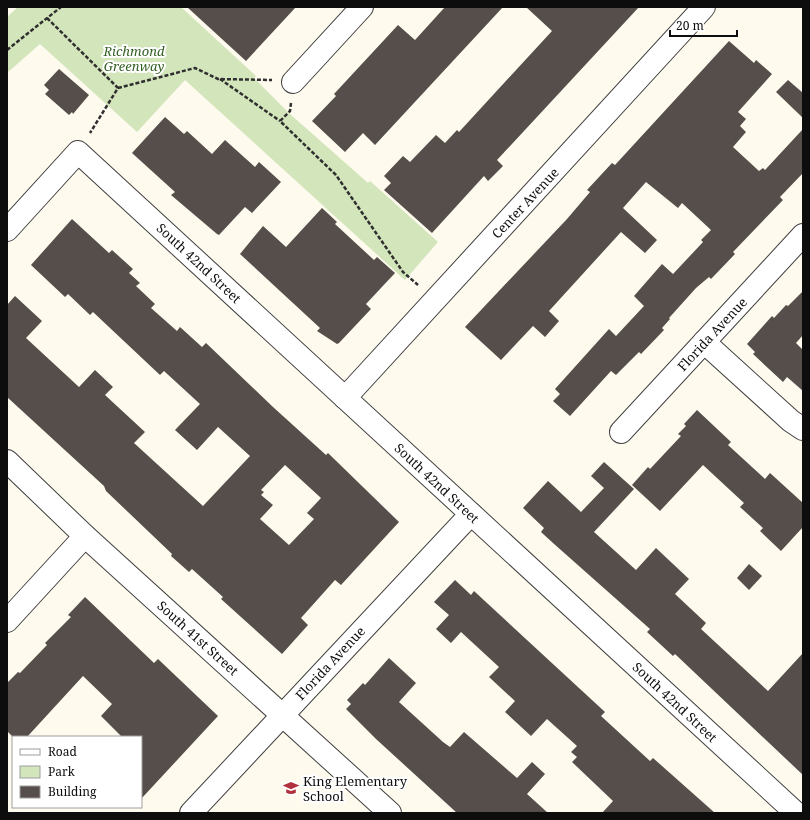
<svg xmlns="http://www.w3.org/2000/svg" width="810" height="820" viewBox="0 0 810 820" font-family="'Noto Serif',serif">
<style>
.green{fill:#d3e5bb}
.building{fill:#554e4a;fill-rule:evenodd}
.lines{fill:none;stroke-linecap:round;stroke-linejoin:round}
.minor-casing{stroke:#404040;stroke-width:24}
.path{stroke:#2f2f2f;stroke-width:2.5;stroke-dasharray:4 2;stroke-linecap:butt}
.minor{stroke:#fff;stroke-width:22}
.labels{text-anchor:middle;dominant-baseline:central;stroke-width:4;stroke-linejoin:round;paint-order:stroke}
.park-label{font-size:13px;font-style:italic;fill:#335f23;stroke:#fff}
.street-label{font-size:13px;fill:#0d0d0d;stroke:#fff}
.poi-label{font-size:13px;fill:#0d0d0d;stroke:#fff;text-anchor:start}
</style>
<rect width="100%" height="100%" fill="#fefaee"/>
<path class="green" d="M 18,7 L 181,7 L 256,76 L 254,78 L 290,114 L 368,183 L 370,181 L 438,242 L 405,280 L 185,80 L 137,132 L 40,44 L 7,73 L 7,17 Z"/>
<g class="building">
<path d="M 187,7 L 296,7 L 246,61 Z"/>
<path d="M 445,7 L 503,7 L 375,145 L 363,133 L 345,152 L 312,121 L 336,96 L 334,94 L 398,25 L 415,40 Z"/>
<path d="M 526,7 L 639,7 L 497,160 L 503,166 L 488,181 L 484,176 L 432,233 L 384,190 L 391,183 L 384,176 L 403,156 L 410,162 L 436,135 L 445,143 L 457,130 L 459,132 L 552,31 Z"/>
<path d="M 729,41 L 754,63 L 756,60 L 772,74 L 738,112 L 746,119 L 740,126 L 746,132 L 733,147 L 759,171 L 763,168 L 765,170 L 803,129 L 803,173 L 780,197 L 783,200 L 733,252 L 735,254 L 711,279 L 709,277 L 696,288 L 669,318 L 670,319 L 662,328 L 664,330 L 641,354 L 639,352 L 616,375 L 611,371 L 570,416 L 553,401 L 560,394 L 555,389 L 609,329 L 616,336 L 644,306 L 634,296 L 662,264 L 673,274 L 703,242 L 701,240 L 711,230 L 682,203 L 678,208 L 646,182 L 623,208 L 657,240 L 645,253 L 621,232 L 549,311 L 559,321 L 545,337 L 533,326 L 501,360 L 465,327 L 567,219 L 590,192 L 587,190 L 612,163 L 615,165 Z"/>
<path d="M 59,69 L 89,95 L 73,114 L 72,112 L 69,115 L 45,94 L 49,90 L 44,85 Z"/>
<path d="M 788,80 L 803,93 L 803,118 L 776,92 Z"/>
<path d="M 165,117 L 184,134 L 187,131 L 212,154 L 225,140 L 255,167 L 259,162 L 281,182 L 252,213 L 245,207 L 219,235 L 217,234 L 171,195 L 175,192 L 132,153 Z"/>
<path d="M 322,208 L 337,222 L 335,224 L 374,260 L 377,257 L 395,273 L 366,304 L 371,309 L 339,343 L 337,344 L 317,331 L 320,328 L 240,254 L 263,226 L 286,247 Z"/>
<path d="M 72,219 L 109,253 L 112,250 L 133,269 L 129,273 L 140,283 L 136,286 L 155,304 L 151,308 L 177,331 L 180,327 L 202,347 L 206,343 L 273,407 L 326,455 L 328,453 L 399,522 L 341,585 L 335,580 L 301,618 L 308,625 L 282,654 L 221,599 L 223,597 L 192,569 L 189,572 L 171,556 L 172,554 L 106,491 L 104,486 L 7,397 L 7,305 L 15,296 L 42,321 L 26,338 L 79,387 L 95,370 L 113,387 L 105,395 L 145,432 L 134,443 L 203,506 L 250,456 L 218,427 L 197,450 L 175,430 L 200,404 L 164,371 L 160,375 L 93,312 L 90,315 L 68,294 L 65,297 L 31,265 ZM 285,465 L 321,498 L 307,513 L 314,519 L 289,545 L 260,519 L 273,505 L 261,495 L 264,492 L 261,490 Z"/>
<path d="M 803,291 L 803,335 L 796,343 L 803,350 L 803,391 L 787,377 L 783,382 L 753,354 L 755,352 L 747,344 L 772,316 L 774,318 L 786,305 L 788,306 Z"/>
<path d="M 697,410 L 731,442 L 728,445 L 765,479 L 770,473 L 803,503 L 803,527 L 781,551 L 760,531 L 763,528 L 740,507 L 744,503 L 703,465 L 660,511 L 632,485 L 648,467 L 650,469 L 681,436 L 678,434 L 686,426 L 684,424 Z"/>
<path d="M 604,462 L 634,489 L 594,532 L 636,570 L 656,548 L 689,579 L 675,594 L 706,623 L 701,629 L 768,691 L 803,653 L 803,775 L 675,654 L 673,656 L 647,632 L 650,629 L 553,543 L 541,532 L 544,528 L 523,508 L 548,481 L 581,512 L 604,488 L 591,476 Z"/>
<path d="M 749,564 L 762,576 L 749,590 L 737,578 Z"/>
<path d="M 455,580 L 471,595 L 474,591 L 605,712 L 601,716 L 650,761 L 653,758 L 715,813 L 602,813 L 613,801 L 572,762 L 577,757 L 571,752 L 577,746 L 547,719 L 531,736 L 505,712 L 515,701 L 489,677 L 499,667 L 461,632 L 451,643 L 436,629 L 449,615 L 434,602 Z"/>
<path d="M 85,597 L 154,663 L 158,659 L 218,716 L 141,799 L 141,737 L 122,737 L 101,716 L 112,704 L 83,676 L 27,737 L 13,737 L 7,731 L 7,683 L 18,672 L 20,673 L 47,645 L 45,643 L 71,617 L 68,615 Z"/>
<path d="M 389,658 L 416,683 L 399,702 L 443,742 L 450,747 L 464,732 L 517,778 L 532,762 L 545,774 L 527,794 L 548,813 L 457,813 L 376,739 L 346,709 L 351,704 L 347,700 L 363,683 L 365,685 Z"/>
</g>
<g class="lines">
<g class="minor-casing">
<g id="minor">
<path d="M 293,82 L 362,7"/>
<path d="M 7,230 L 78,152 L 796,813"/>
<path d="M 704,342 L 791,421 L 803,429"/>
<path d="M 345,398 L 704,7"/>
<path d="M 621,432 L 803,235"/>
<path d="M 7,461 L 85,536 L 390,813"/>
<path d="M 7,621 L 85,536"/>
<path d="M 191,813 L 471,514"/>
</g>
</g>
<g class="path">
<path d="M 47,18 L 118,88 L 90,133"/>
<path d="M 7,50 L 61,7"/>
<path d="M 220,79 L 280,121"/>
<path d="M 118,88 L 195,68 L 218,79 L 272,80"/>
<path d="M 291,103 L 290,111 L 280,121 L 336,175 L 403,272 L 418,285"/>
</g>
<use href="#minor" class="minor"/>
</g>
<defs>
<g id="school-bare" transform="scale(1.2)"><path d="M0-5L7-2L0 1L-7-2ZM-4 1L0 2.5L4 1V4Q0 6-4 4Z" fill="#b1313f" stroke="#fff" stroke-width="2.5" paint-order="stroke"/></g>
</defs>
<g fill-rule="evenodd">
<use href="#school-bare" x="291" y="788"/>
</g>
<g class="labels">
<g class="park-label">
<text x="134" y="51">Richmond<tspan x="134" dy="15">Greenway</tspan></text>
</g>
<g class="street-label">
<text transform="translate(525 203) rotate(-47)">Center Avenue</text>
<text transform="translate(199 263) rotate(43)">South 42nd Street</text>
<text transform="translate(712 334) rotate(-47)">Florida Avenue</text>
<text transform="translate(437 483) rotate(43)">South 42nd Street</text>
<text transform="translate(198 638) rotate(42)">South 41st Street</text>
<text transform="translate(330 663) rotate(-47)">Florida Avenue</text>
<text transform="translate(675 702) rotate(43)">South 42nd Street</text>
</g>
<g class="poi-label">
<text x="303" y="781">King Elementary<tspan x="303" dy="15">School</tspan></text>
</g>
</g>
<rect width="810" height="820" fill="none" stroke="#0d0d0d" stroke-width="16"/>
<rect x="12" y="736" width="130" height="72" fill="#ffffff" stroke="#9e9e9e"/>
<rect x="20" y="749" width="20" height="6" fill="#ffffff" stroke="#9e9e9e"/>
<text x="48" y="756" font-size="12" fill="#0d0d0d">Road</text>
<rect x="20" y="766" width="20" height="12" fill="#d3e5bb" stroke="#9e9e9e"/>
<text x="48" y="776" font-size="12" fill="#0d0d0d">Park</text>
<rect x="20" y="786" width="20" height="12" fill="#554e4a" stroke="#9e9e9e"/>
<text x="48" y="796" font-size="12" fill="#0d0d0d">Building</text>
<path d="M670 30v6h67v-6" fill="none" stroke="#0d0d0d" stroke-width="2"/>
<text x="676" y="30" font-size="12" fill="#0d0d0d" stroke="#ffffff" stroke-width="3" paint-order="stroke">20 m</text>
</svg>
